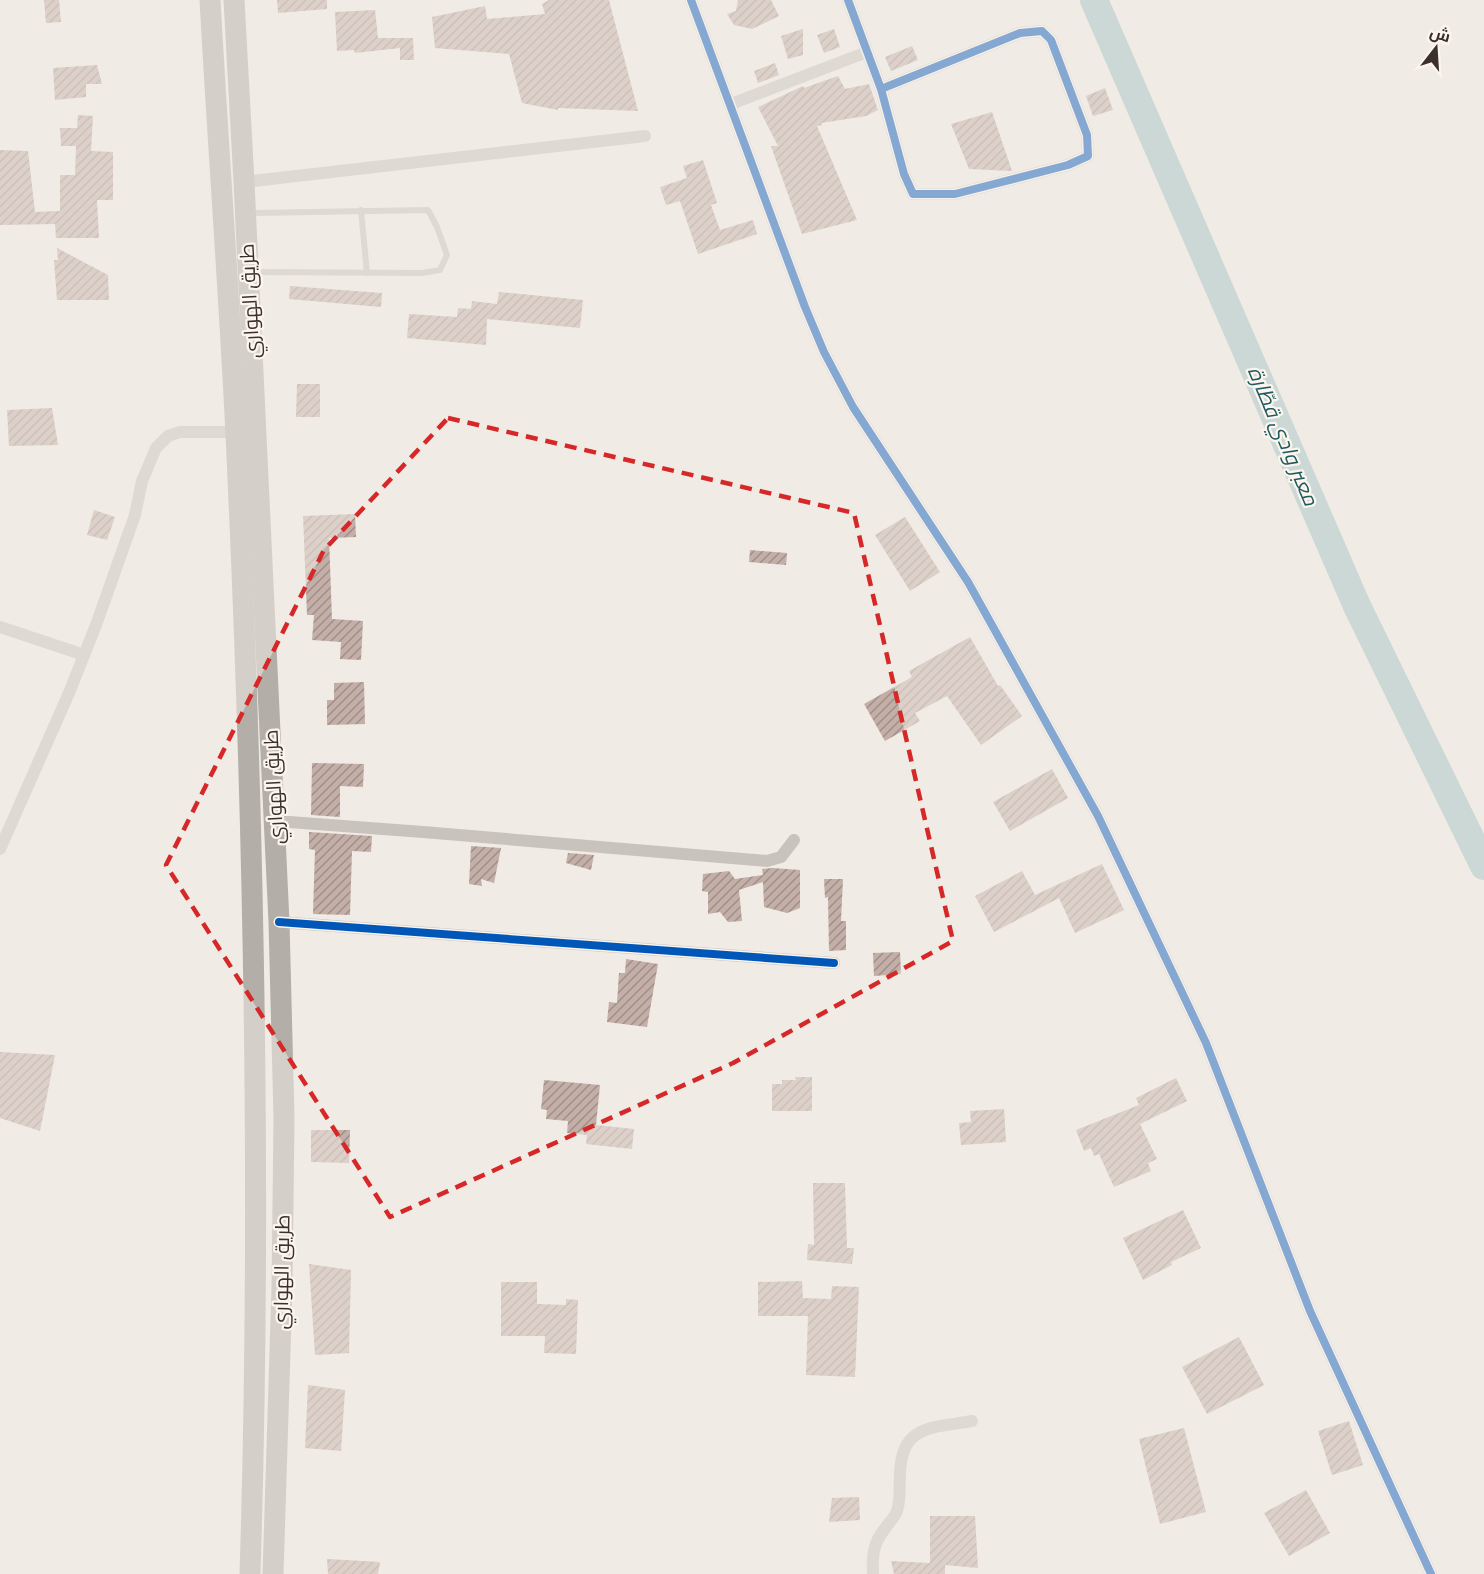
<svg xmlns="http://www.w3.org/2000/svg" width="1484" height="1574" viewBox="0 0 1484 1574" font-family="'Nunito Sans',Cairo,sans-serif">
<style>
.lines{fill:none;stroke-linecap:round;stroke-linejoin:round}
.river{stroke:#a1c2c1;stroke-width:28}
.building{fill:url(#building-hatch)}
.service{stroke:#c9c3be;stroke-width:6}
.minor{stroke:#c9c3be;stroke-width:12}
.trunk{stroke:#b4aea8;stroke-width:21}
.cycleway-casing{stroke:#fbf5ee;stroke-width:11}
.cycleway{stroke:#0057b8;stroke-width:8}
.marked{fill:none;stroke:#d62828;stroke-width:4.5;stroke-dasharray:12 8;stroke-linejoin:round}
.labels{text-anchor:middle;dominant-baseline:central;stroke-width:4.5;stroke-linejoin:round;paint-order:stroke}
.street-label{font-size:20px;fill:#3b302b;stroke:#fbf5ee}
.water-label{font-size:21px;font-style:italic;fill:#1f5a5e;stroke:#fbf5ee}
</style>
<defs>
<pattern id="building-hatch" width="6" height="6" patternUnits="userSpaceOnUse" patternTransform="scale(1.5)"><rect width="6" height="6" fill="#c3afa7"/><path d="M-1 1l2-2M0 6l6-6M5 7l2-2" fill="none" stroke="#a08f88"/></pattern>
</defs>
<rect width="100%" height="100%" fill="#f0ebe5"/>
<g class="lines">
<path class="river" d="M 1094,0 L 1357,606 L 1484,866"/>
</g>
<g class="building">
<path d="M 44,0 L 59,0 L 61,22 L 46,23 Z"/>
<path d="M 277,0 L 327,0 L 327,9 L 278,13 Z"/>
<path d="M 549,0 L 609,0 L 638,111 L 558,108 L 558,110 L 522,103 L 509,54 L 435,48 L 432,17 L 485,6 L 487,19 L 545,14 L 542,4 Z"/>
<path d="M 738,0 L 771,0 L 779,16 L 752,29 L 734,25 L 727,14 L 736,11 Z"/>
<path d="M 375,10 L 378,38 L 413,38 L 414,60 L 400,60 L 400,48 L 355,53 L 354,50 L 337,51 L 335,12 Z"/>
<path d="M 803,29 L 803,55 L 788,59 L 781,36 Z"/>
<path d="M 834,29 L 840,47 L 824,53 L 817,35 Z"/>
<path d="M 912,46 L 918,60 L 891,71 L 885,57 Z"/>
<path d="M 775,63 L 779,75 L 758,83 L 754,71 Z"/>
<path d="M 97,65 L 102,84 L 86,84 L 86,97 L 55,100 L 53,68 Z"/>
<path d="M 838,76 L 845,89 L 869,84 L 878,110 L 866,116 L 821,123 L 822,125 L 817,126 L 857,220 L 802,234 L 771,146 L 778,146 L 758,107 L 803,86 L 804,88 Z"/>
<path d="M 1105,88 L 1113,110 L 1093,116 L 1086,96 Z"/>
<path d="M 992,112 L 1012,171 L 969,169 L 951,124 Z"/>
<path d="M 78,115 L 93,116 L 91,151 L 113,152 L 113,200 L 97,200 L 99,238 L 56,238 L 55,224 L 0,225 L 0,150 L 28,151 L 35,212 L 60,211 L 60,175 L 75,175 L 76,146 L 61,146 L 60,128 L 77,128 Z"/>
<path d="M 703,160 L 717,203 L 711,205 L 720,230 L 753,220 L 757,234 L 698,254 L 680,201 L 666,205 L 660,187 L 687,178 L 683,166 Z"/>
<path d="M 57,248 L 108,275 L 109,300 L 57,300 L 54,260 L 58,260 Z"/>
<path d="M 290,286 L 382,293 L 381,307 L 289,299 Z"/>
<path d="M 499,292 L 583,300 L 580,328 L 487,319 L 486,345 L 407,338 L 409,314 L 457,317 L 458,308 L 471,309 L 472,301 L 497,304 Z"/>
<path d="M 297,384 L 320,384 L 320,417 L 296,417 Z"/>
<path d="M 52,408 L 58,445 L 9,446 L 7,410 Z"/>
<path d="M 94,510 L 115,517 L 107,540 L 87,535 Z"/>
<path d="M 355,514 L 356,537 L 329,538 L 332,619 L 363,621 L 361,660 L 340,659 L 341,642 L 312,640 L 314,615 L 307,615 L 303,516 Z"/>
<path d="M 905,517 L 940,572 L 910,591 L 875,535 Z"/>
<path d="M 750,550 L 787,553 L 786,565 L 749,562 Z"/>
<path d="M 970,637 L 998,686 L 1000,685 L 1022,716 L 981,745 L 947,696 L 915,713 L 920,721 L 885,741 L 864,704 L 912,677 L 909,671 Z"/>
<path d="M 364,682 L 365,724 L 327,725 L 327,700 L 334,700 L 334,683 Z"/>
<path d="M 312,763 L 364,764 L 363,787 L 340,786 L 340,817 L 311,815 Z"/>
<path d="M 1052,769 L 1068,798 L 1010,831 L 993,802 Z"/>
<path d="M 309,832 L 372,836 L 371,852 L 352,851 L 350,915 L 313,914 L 315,850 L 309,849 Z"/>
<path d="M 471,846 L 501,848 L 494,883 L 481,879 L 482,886 L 469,884 Z"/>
<path d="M 568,853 L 594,855 L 591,870 L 566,863 Z"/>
<path d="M 1102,864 L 1124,910 L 1075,933 L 1059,898 L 994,932 L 975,896 L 1022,871 L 1035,895 Z"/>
<path d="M 772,868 L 800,870 L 800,908 L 787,913 L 764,907 L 763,882 L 739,890 L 742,921 L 728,922 L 720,912 L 708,914 L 708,892 L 702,891 L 703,874 L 729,871 L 735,879 L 763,875 L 762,869 Z"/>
<path d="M 824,879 L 843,879 L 841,921 L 846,921 L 846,950 L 829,951 L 828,897 L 825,898 Z"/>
<path d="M 900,952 L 901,974 L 874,976 L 873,953 Z"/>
<path d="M 626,959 L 658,964 L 647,1027 L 607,1022 L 609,1002 L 617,1003 L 619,973 L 625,973 Z"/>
<path d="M 0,1052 L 55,1055 L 40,1131 L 0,1118 Z"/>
<path d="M 795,1077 L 812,1077 L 812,1111 L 772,1111 L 772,1084 L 782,1084 L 782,1080 L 796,1080 Z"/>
<path d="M 1176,1078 L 1187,1101 L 1140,1124 L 1157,1159 L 1148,1163 L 1151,1171 L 1114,1187 L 1099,1154 L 1094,1156 L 1091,1148 L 1084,1151 L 1076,1130 L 1139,1105 L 1136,1098 Z"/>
<path d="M 544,1080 L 600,1085 L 596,1125 L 634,1129 L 632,1149 L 586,1144 L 587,1135 L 567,1133 L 568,1121 L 546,1119 L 547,1110 L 541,1109 Z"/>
<path d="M 1004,1109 L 1006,1142 L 961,1145 L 959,1123 L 971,1122 L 970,1111 Z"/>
<path d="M 311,1130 L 350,1130 L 349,1163 L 311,1162 Z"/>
<path d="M 813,1183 L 845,1183 L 847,1248 L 854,1248 L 852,1264 L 807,1260 L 808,1244 L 814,1245 Z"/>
<path d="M 1183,1210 L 1201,1248 L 1171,1262 L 1172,1265 L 1143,1280 L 1123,1238 Z"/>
<path d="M 309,1264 L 351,1270 L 349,1353 L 315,1355 Z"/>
<path d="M 802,1281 L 803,1298 L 831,1299 L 832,1286 L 859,1287 L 855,1377 L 806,1375 L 808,1316 L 758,1316 L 758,1282 Z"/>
<path d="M 501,1282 L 537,1282 L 537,1304 L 566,1305 L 566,1299 L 578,1300 L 576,1354 L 544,1353 L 545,1336 L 501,1336 Z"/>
<path d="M 1239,1337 L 1264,1385 L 1207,1414 L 1182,1367 Z"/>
<path d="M 308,1385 L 345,1390 L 341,1451 L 305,1448 Z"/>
<path d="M 1349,1421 L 1363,1465 L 1332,1475 L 1318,1431 Z"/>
<path d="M 1184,1428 L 1206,1512 L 1160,1524 L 1139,1439 Z"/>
<path d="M 1306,1490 L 1330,1533 L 1289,1556 L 1264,1513 Z"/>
<path d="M 859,1497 L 860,1520 L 829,1522 L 832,1498 Z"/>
<path d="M 930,1516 L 975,1516 L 978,1568 L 945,1565 L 945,1574 L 894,1574 L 891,1561 L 930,1563 Z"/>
<path d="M 327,1559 L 380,1562 L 378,1574 L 328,1574 Z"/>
</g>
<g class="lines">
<g class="service">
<path d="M 361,210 L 367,273"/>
<path d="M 249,213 L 428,210 L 437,227 L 447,255 L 440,270 L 422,273 L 251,272"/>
</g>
<g class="minor">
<path d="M 691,0 L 805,307 L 824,352 L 853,407 L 968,582 L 1098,816 L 1206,1043 L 1310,1311 L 1431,1574"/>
<path d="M 848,0 L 881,89 L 904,174 L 913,194 L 955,194 L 1068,165 L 1088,156 L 1087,135 L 1051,40 L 1042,31 L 1020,33 L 881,89"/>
<path d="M 731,104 L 867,52"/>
<path d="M 244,182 L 645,136"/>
<path d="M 0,627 L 84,655"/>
<path d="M 276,821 L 423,832 L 767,861 L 781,857 L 794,840"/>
<path d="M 0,849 L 69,693 L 96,625 L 135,515 L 142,481 L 156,448 L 168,436 L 180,432 L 236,432"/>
<path d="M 279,922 L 834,963"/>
<path d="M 873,1574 C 872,1558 873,1543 884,1530 C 888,1523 894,1519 897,1511 C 901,1500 899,1485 900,1474 C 901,1424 933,1428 972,1421"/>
</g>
<g class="trunk">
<path d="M 210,0 C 218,145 229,290 236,435 C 254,814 262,1194 250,1574"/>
<path d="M 234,0 L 244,182 L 279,922 L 284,1118 L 282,1288 L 273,1574"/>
</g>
<g class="cycleway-casing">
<g id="cycleway">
<path d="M 691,0 L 805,307 L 824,352 L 853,407 L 968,582 L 1098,816 L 1206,1043 L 1310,1311 L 1431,1574"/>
<path d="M 848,0 L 881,89 L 904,174 L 913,194 L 955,194 L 1068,165 L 1088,156 L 1087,135 L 1051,40 L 1042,31 L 1020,33 L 881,89"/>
<path d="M 279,922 L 834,963"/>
</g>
</g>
<use href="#cycleway" class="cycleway"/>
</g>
<path d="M0 0H1484V1574H0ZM 448,418 L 854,513 L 953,941 L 733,1063 L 390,1217 L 166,865 L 324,550 Z" fill="#f0ebe5" fill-opacity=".55" fill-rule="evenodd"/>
<path class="marked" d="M 448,418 L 854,513 L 953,941 L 733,1063 L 390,1217 L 166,865 L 324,550 Z"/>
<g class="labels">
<g class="street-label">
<text transform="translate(250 301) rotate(-93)">طريق الهواري</text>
<text transform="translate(274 787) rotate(-93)">طريق الهواري</text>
<text transform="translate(282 1272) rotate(-89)">طريق الهواري</text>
</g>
<g class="water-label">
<text transform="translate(1283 436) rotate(67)">معبر وادي قطّارة</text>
</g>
</g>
<g transform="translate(1436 48) rotate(17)" stroke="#fbf5ee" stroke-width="4.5" paint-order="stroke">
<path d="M0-4.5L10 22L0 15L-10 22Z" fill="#3b302b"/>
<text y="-9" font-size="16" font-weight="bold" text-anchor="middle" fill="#3b302b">ش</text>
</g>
</svg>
